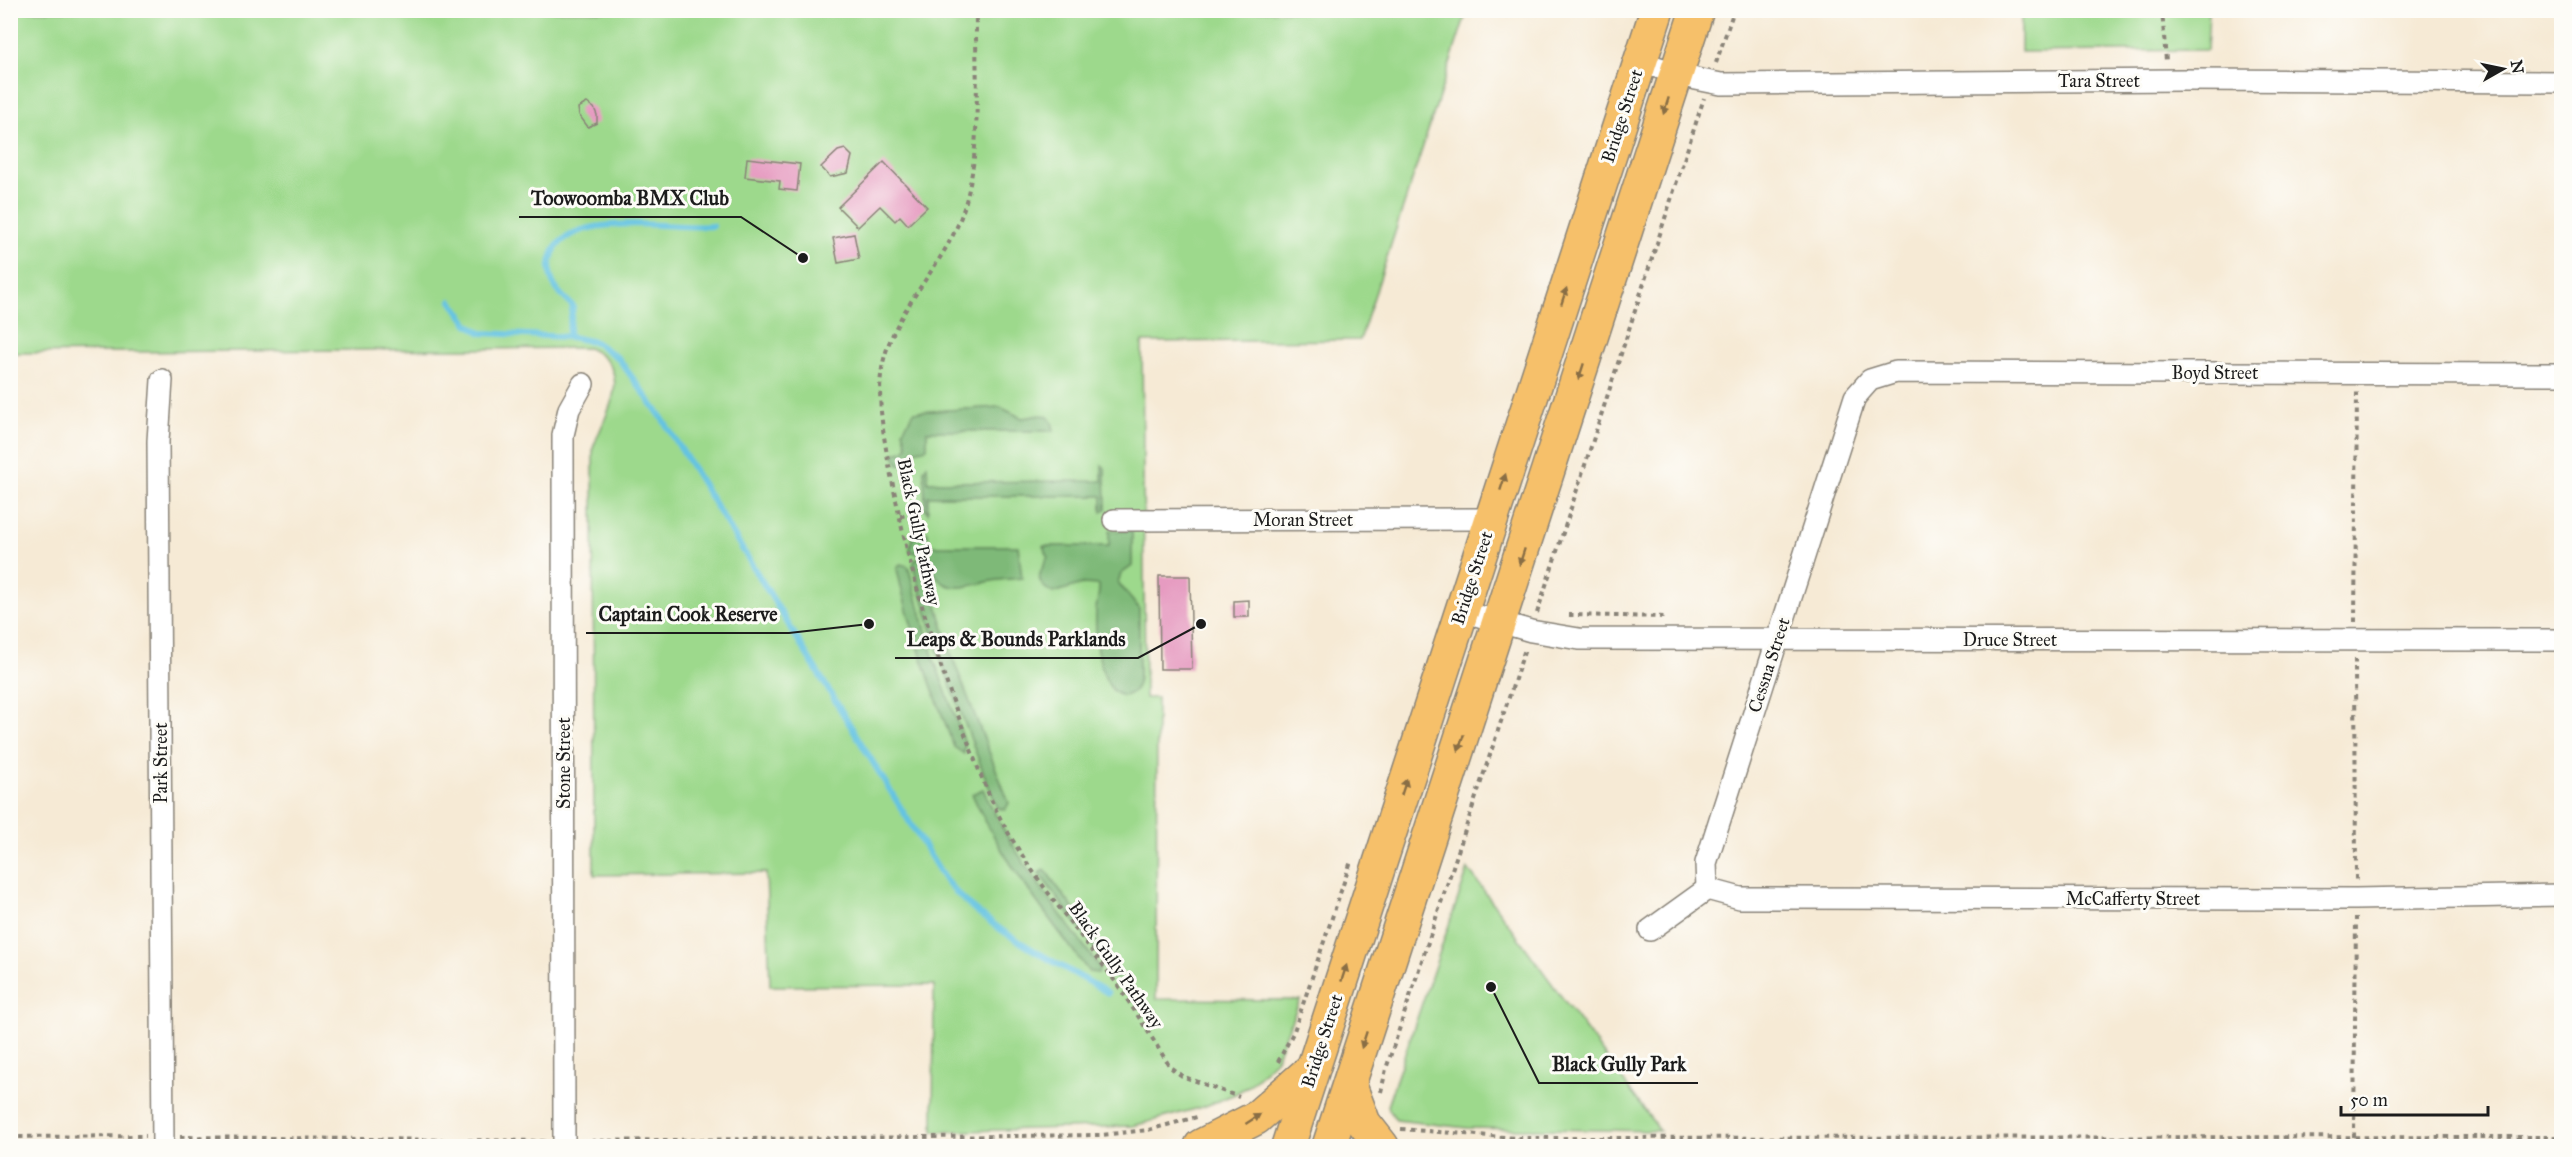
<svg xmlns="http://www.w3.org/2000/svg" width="2572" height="1157" viewBox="0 0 2572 1157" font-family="'IM FELL Great Primer',serif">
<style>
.green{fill:#9dd98c;stroke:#5c7a54;stroke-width:1.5}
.forest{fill:#7eb978;stroke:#4d6a4a;stroke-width:1.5}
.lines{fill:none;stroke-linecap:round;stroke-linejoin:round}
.stream{stroke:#64c3e2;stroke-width:6}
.building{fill:#e69bc1}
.minor-casing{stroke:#898378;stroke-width:24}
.trunk-casing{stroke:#898378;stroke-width:36}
.path{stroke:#898378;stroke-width:4;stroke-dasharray:4.5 4.5;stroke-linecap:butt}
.minor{stroke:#fff;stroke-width:21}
.trunk{stroke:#f6c06b;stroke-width:33}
.oneway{fill:#896e44}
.labels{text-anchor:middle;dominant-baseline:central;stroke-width:6;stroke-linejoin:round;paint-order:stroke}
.street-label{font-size:18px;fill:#1c1c1c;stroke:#fdfcf7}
.leader{fill:none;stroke:#1c1c1c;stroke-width:2}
.callout-dot{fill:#1c1c1c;stroke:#fdfcf7;stroke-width:2}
.callout-label{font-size:20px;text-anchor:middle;font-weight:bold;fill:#1c1c1c;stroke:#fdfcf7;stroke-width:6;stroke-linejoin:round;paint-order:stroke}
</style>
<rect width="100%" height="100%" fill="#fdfcf7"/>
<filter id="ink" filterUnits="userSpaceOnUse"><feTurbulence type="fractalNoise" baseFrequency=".0167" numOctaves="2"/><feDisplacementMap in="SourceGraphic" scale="12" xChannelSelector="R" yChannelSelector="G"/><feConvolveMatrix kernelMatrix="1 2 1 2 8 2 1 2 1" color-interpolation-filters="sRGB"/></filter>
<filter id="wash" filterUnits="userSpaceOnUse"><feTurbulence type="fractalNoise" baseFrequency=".008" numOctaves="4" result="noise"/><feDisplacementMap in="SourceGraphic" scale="24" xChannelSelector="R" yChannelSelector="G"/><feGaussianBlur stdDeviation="1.35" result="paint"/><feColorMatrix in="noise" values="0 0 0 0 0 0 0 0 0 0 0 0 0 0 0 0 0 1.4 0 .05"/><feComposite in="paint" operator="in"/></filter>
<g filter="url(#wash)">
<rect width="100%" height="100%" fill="#f6ead5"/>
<g class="green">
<path d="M 10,11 L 1467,11 L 1360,340 L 1142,342 L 1145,698 L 1157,698 L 1156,999 L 1300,1000 L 1275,1061 L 1250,1085 L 1235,1094 L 1203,1107 L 1133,1126 L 933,1132 L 934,985 L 770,986 L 766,873 L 594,875 L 593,448 C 606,411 637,370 588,348 L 11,353 Z"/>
<path d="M 2021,11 L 2209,11 L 2207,50 L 2021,52 Z"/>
<path d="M 1468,869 L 1660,1131 L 1467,1128 L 1396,1120 L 1387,1106 Z"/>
</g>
<g class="forest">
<path d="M 1000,407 L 1022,418 C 1037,417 1051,407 1054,431 L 927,431 L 927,448 L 914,451 L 903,464 L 899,464 L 893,454 L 905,450 L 907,446 L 903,430 L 914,412 Z"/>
<path d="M 927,465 L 928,482 L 1102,481 L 1102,465 L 1105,468 L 1106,509 L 1102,512 L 1102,496 L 928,496 L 928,513 L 925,509 L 924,469 Z"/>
<path d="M 914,528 L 928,532 L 928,546 L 1018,546 L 1022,578 C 1014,579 1006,579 998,580 C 965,585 941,601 928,557 L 910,551 C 909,541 916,537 914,528 Z"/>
<path d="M 1109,531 L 1132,531 L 1132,566 L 1121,574 L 1118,582 L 1139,609 L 1139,674 C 1139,685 1135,694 1123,696 C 1098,690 1095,634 1096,612 C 1096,603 1100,593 1099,585 L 1082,584 L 1053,593 C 1030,581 1042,571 1048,556 L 1043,546 L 1109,546 Z"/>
<path d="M 921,557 L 925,562 L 950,651 L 1009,803 L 1005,810 L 998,808 L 989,787 L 939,655 L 913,565 L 915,560 Z"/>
<path d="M 900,564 L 908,566 L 933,657 L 965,743 L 964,754 L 954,747 C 932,688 910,630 897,569 Z"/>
<path d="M 983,789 C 1012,855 1058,910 1100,968 L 1098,973 L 1089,972 C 1047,915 1001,859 972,794 Z"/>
<path d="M 1045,870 L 1121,973 L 1118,978 L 1116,978 L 1039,873 Z"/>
</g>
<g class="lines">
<g class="stream">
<path d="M 451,301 L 468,324 L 481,333 L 571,337 L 595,342 L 618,358 L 662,418 L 945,880 C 987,931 1052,959 1108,993"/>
<path d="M 568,337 L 573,306 C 558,293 546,281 551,259 C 563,207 672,230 713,226"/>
</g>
</g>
<g id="blocks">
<g class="building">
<path d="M 587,103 L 594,108 L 597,115 L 597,123 L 588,127 L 579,115 L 578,108 Z"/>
<path d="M 845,149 L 852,156 L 848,173 L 830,177 L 821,167 L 838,151 Z"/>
<path d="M 747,158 L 800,164 L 797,191 L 779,189 L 780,181 L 745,177 Z"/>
<path d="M 884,162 L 927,207 L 908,225 L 900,216 L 895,221 L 880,206 L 858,227 L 838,207 Z"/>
<path d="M 854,234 L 859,259 L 838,263 L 833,238 Z"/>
<path d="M 1159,576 L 1190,576 L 1192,669 L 1160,669 Z"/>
<path d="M 1249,600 L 1249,617 L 1234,617 L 1234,601 Z"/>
</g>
</g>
</g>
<g filter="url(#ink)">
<use href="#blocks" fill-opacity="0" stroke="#898378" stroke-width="1.5"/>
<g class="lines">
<g class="minor-casing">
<g id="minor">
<path d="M 1640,62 L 1696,79 L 1721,84 L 2183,80 L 2562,82"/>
<path d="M 162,380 L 158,441 L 163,1146"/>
<path d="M 1114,520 L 1491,519"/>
<path d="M 1462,611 L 1531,631 L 1579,639 L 2562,640"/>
<path d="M 1707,889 L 1706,863 L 1855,397 L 1870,380 L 1896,372 L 2562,374"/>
<path d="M 1707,889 L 1740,898 L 2356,899 L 2562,895"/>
<path d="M 1650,930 L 1707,889"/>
<path d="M 564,1146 L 563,435 L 569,409 L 583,384"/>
</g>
</g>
<g class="trunk-casing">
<g id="trunk">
<path d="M 1350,1086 L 1364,1123 L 1382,1146"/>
<path d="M 1201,1146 L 1256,1118 L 1312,1069"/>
<path d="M 1288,1146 L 1657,10"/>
<path d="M 1329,1146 L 1697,10"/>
</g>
</g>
<g class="path">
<path d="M 976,10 C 975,78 984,160 959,222 C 937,275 888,316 881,375 C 876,416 893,483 901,524 C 917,596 939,664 965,734 C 978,768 990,802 1009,834 C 1040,887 1081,934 1117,984 C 1135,1011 1153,1039 1170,1067 L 1182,1076 L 1239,1097"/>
<path d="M 2162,10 L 2166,61"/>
<path d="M 1716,63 L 1734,10"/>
<path d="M 900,516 L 918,515"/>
<path d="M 1537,613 L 1704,98"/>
<path d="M 1569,615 L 1666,617"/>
<path d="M 2355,622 L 2357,392"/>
<path d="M 2355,659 L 2356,880"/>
<path d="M 1278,1062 L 1294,1031 L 1351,861"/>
<path d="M 1381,1092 L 1386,1069 L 1525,649"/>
<path d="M 1401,1129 L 1516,1138 L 2562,1137"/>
<path d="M 10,1137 L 146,1136"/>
<path d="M 180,1137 L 545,1141"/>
<path d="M 2354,1137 L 2356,917"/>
<path d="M 582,1141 L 1101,1135 L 1148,1130 L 1197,1117"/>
</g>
<use href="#minor" class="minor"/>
<use href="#trunk" class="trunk"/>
</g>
<defs><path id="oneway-solid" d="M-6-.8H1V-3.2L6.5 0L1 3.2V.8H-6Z" transform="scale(1.5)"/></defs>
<g class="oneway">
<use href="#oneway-solid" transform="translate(1666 106) rotate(108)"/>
<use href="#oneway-solid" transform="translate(1564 296) rotate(-72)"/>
<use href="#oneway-solid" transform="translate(1581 372) rotate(108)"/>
<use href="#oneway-solid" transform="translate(1503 482) rotate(-72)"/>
<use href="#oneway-solid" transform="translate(1522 557) rotate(108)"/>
<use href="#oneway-solid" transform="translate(1461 743) rotate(108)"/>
<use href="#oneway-solid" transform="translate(1404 787) rotate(-72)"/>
<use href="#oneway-solid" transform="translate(1344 973) rotate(-72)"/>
<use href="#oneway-solid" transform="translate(1364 1040) rotate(108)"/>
<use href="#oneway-solid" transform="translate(1253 1119) rotate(-33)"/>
</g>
</g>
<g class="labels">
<g class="street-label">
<text x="2099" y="81">Tara Street</text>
<text transform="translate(1622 116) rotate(-72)">Bridge Street</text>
<text x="2215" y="373">Boyd Street</text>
<text x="1303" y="520">Moran Street</text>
<text transform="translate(919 532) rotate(78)">Black Gully Pathway</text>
<text transform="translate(1472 578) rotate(-72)">Bridge Street</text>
<text x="2010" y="640">Druce Street</text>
<text transform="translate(1769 665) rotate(-72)">Cessna Street</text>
<text transform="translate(161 763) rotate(-90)">Park Street</text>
<text transform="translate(564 763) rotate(-90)">Stone Street</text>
<text x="2133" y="899">McCafferty Street</text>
<text transform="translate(1116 965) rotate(55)">Black Gully Pathway</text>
<text transform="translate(1322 1041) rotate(-72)">Bridge Street</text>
</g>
</g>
<path class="leader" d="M803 258L741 217H519M869 624L789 633H586M1201 624L1138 658H895M1491 987L1539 1083H1698"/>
<g class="callout-dot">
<circle cx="803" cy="258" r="6"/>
<circle cx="869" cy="624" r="6"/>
<circle cx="1201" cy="624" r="6"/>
<circle cx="1491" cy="987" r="6"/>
</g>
<g class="callout-label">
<text x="630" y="205">Toowoomba BMX Club</text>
<text x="688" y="621">Captain Cook Reserve</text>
<text x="1016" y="646">Leaps &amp; Bounds Parklands</text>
<text x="1619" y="1071">Black Gully Park</text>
</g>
<rect width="2572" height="1157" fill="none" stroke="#fdfcf7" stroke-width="36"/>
<g transform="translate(2503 69) rotate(81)" stroke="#fdfcf7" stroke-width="4.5" paint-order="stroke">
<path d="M0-4.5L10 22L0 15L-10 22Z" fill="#1c1c1c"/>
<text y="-9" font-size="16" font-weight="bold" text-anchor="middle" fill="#1c1c1c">N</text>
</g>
<path d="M2341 1106v9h147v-9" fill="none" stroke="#1c1c1c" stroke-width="3"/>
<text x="2350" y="1106" font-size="18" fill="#1c1c1c" stroke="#fdfcf7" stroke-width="4.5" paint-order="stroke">50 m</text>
</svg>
